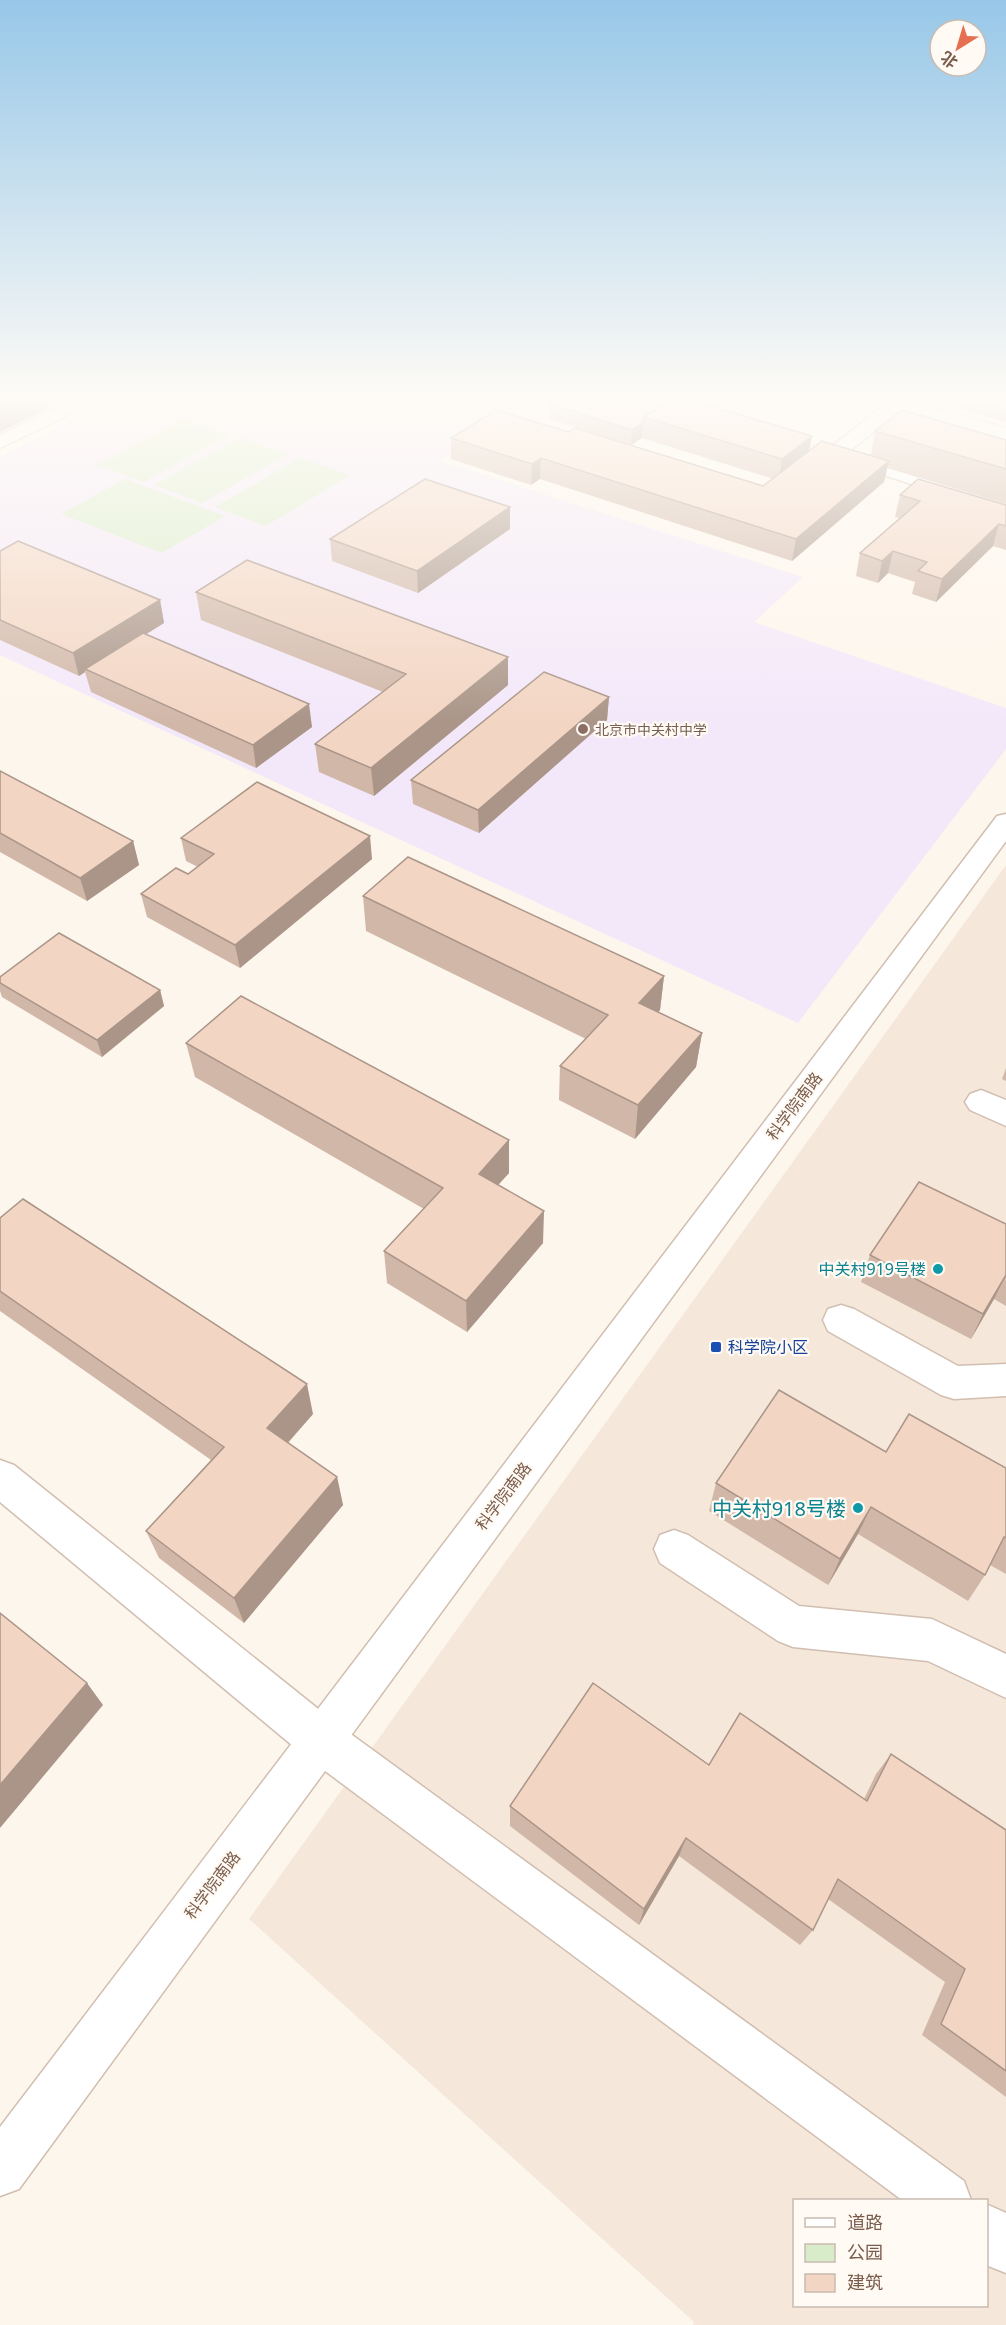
<svg xmlns="http://www.w3.org/2000/svg" width="1006" height="2325" viewBox="0 0 1006 2325" font-family="'Noto Sans','Noto Sans SC',sans-serif">
<style>
.residential{fill:#f5e8da;fill-rule:evenodd}
.education{fill:#f3e8fa}
.green{fill:#d8ecc9}
.lines{fill:none;stroke-linecap:round;stroke-linejoin:round}
.minor-casing{stroke:#d1beb0;stroke-width:3}
.tertiary-casing{stroke:#d1beb0;stroke-width:3}
.minor{fill:#fff;fill-rule:evenodd}
.tertiary{fill:#fff;fill-rule:evenodd}
.wall{fill:#d1b7a8}
.shaded-wall{fill:#aa9588}
.building{fill:#f3d5c3;stroke:#aa9588;stroke-width:1.5}
.education-dot{fill:#8d6e63;stroke:#fffaf3;stroke-width:2}
.culture-dot{fill:#0f9aa8;stroke:#fffaf3;stroke-width:2}
.transit-dot{fill:#1a4fb4;stroke:#fffaf3;stroke-width:2}
.labels{text-anchor:middle;dominant-baseline:central;stroke-width:4.5;stroke-linejoin:round;paint-order:stroke}
.far-education-label{font-size:14px;fill:#785e54;stroke:#fffaf3;text-anchor:start}
.street-label{font-size:16px;fill:#7a5c4d;stroke:#fffaf3}
.culture-label{font-size:16px;fill:#0d838f;stroke:#fffaf3;text-anchor:end}
.transit-label{font-size:16px;fill:#164399;stroke:#fffaf3;text-anchor:start}
.near-culture-label{font-size:20px;fill:#0d838f;stroke:#fffaf3;text-anchor:end}
</style>
<rect width="100%" height="100%" fill="#fdf6ec"/>
<path class="residential" d="M 1006,865 L 1006,2325 L 693,2325 L 694,2322 L 249,1919 ZM 794,2200 L 986,2200 L 986,2306 L 794,2306 Z"/>
<path class="education" d="M 119,398 L 542,398 L 440,461 L 803,577 L 754,622 L 1006,708 L 1006,749 L 798,1023 L 0,655 L 0,457 Z"/>
<g class="green">
<path d="M 184,419 L 230,435 L 143,482 L 96,465 Z"/>
<path d="M 240,438 L 288,454 L 202,503 L 154,485 Z"/>
<path d="M 300,458 L 350,475 L 266,526 L 215,507 Z"/>
<path d="M 125,479 L 225,516 L 162,553 L 61,514 Z"/>
</g>
<g class="lines">
<g class="minor-casing">
<g id="minor">
<path d="M 75,398 L 98,398 L 95,402 L 0,448 L 0,435 Z"/>
<path d="M 893,398 L 913,398 L 911,401 L 1006,428 L 1006,440 L 901,410 L 847,453 L 1006,501 L 1006,514 L 836,460 L 826,459 L 823,455 L 826,451 Z"/>
<path d="M 981,1090 L 1006,1100 L 1006,1126 L 970,1110 L 965,1102 L 970,1094 Z"/>
<path d="M 841,1305 L 854,1309 L 958,1366 L 1006,1364 L 1006,1396 L 954,1399 L 941,1395 L 828,1331 L 823,1320 L 828,1309 Z"/>
<path d="M 0,1460 L 14,1465 L 337,1724 L 964,2181 L 971,2200 L 902,2200 L 305,1756 L 0,1502 Z"/>
<path d="M 674,1530 L 688,1535 L 799,1606 L 932,1619 L 1006,1654 L 1006,1698 L 928,1661 L 793,1647 L 778,1641 L 660,1563 L 654,1549 L 660,1535 Z"/>
<path d="M 986,2204 L 1006,2213 L 1006,2273 L 986,2265 Z"/>
</g>
</g>
<g class="tertiary-casing">
<path id="tertiary" d="M 1006,814 L 1006,841 L 19,2189 L 0,2196 L 0,2127 L 997,816 Z"/>
</g>
<use href="#minor" class="minor"/>
<use href="#tertiary" class="tertiary"/>
</g>
<g class="wall">
<path d="M 561,398 L 810,451 L 871,455 L 875,431 L 1006,440 L 1006,504 L 887,468 L 884,482 L 792,561 L 540,479 L 531,485 L 451,459 L 451,438 L 569,432 L 763,486 L 774,479 L 642,438 L 631,445 L 549,419 L 550,404 Z"/>
<path d="M 936,398 L 1006,398 L 1006,422 L 935,402 Z"/>
<path d="M 900,495 L 1006,505 L 1006,550 L 993,546 L 936,602 L 912,594 L 915,582 L 888,573 L 878,583 L 856,576 L 860,553 L 900,518 L 895,517 Z"/>
<path d="M 510,507 L 510,529 L 418,593 L 332,561 L 330,539 Z"/>
<path d="M 0,551 L 160,600 L 164,623 L 146,634 L 312,727 L 256,768 L 91,692 L 85,672 L 79,676 L 0,640 Z"/>
<path d="M 196,592 L 508,685 L 374,796 L 319,772 L 315,744 L 383,692 L 201,620 Z"/>
<path d="M 609,697 L 607,720 L 479,833 L 413,804 L 411,780 Z"/>
<path d="M 0,771 L 133,841 L 139,865 L 87,901 L 0,852 Z"/>
<path d="M 181,838 L 372,859 L 240,968 L 147,917 L 141,894 L 188,874 L 198,867 L 186,861 Z"/>
<path d="M 363,896 L 664,976 L 660,1010 L 658,1012 L 702,1033 L 696,1067 L 635,1139 L 559,1100 L 560,1066 L 586,1039 L 366,931 Z"/>
<path d="M 0,977 L 160,990 L 164,1006 L 102,1057 L 2,997 L 0,991 Z"/>
<path d="M 186,1043 L 509,1173 L 498,1185 L 543,1243 L 467,1332 L 387,1283 L 384,1251 L 424,1209 L 195,1077 Z"/>
<path d="M 1006,1068 L 1006,1081 L 1002,1079 Z"/>
<path d="M 0,1218 L 313,1414 L 288,1443 L 337,1477 L 343,1505 L 244,1623 L 159,1558 L 146,1531 L 211,1460 L 0,1311 Z"/>
<path d="M 1006,1224 L 1006,1306 L 994,1299 L 971,1339 L 861,1282 L 870,1255 Z"/>
<path d="M 886,1452 L 1006,1468 L 1006,1574 L 990,1565 L 985,1575 L 968,1601 L 858,1534 L 828,1585 L 709,1511 L 716,1483 Z"/>
<path d="M 891,1754 L 1006,1830 L 1006,2097 L 922,2035 L 945,1982 L 828,1899 L 813,1930 L 800,1945 L 679,1856 L 639,1925 L 510,1826 L 510,1806 L 709,1765 L 864,1799 L 876,1774 Z"/>
</g>
<g class="shaded-wall">
<path d="M 23,398 L 46,398 L 49,408 L 0,432 L 0,408 Z"/>
<path d="M 643,423 L 642,438 L 631,445 L 632,430 Z"/>
<path d="M 812,436 L 808,457 L 779,480 L 782,459 Z"/>
<path d="M 541,458 L 540,479 L 531,485 L 532,464 Z"/>
<path d="M 889,461 L 884,482 L 792,561 L 796,539 Z"/>
<path d="M 510,507 L 510,529 L 418,593 L 417,571 Z"/>
<path d="M 999,524 L 993,546 L 936,602 L 942,579 Z"/>
<path d="M 893,551 L 888,573 L 878,583 L 882,561 Z"/>
<path d="M 160,600 L 164,623 L 87,671 L 85,669 L 85,672 L 79,676 L 73,653 Z"/>
<path d="M 508,657 L 508,685 L 374,796 L 371,768 Z"/>
<path d="M 609,697 L 607,720 L 479,833 L 478,810 Z"/>
<path d="M 309,704 L 312,727 L 256,768 L 253,745 Z"/>
<path d="M 370,836 L 372,859 L 240,968 L 235,945 Z"/>
<path d="M 133,841 L 139,865 L 87,901 L 80,878 Z"/>
<path d="M 664,976 L 660,1010 L 636,1037 L 639,1003 Z"/>
<path d="M 160,990 L 164,1006 L 102,1057 L 97,1040 Z"/>
<path d="M 702,1033 L 696,1067 L 635,1139 L 638,1105 Z"/>
<path d="M 509,1140 L 509,1173 L 479,1206 L 479,1174 Z"/>
<path d="M 544,1211 L 543,1243 L 467,1332 L 466,1301 Z"/>
<path d="M 1006,1275 L 994,1299 L 971,1339 L 983,1314 Z"/>
<path d="M 307,1384 L 313,1414 L 275,1457 L 267,1428 Z"/>
<path d="M 337,1477 L 343,1505 L 244,1623 L 234,1598 Z"/>
<path d="M 871,1507 L 858,1534 L 828,1585 L 840,1559 Z"/>
<path d="M 87,1683 L 103,1705 L 0,1828 L 0,1785 Z"/>
<path d="M 686,1838 L 679,1856 L 639,1925 L 644,1909 Z"/>
</g>
<g class="building">
<path d="M 0,398 L 23,398 L 0,408 Z"/>
<path d="M 561,398 L 639,398 L 662,404 L 644,417 L 643,423 L 632,430 L 550,404 Z"/>
<path d="M 673,398 L 683,398 L 812,436 L 782,459 L 644,417 Z"/>
<path d="M 496,410 L 569,432 L 575,428 L 763,486 L 822,441 L 889,461 L 796,539 L 541,458 L 532,464 L 451,438 Z"/>
<path d="M 902,410 L 1006,440 L 1006,469 L 875,431 Z"/>
<path d="M 425,479 L 510,507 L 417,571 L 330,539 Z"/>
<path d="M 918,479 L 1006,505 L 1006,526 L 999,524 L 942,579 L 918,571 L 927,562 L 893,551 L 882,561 L 860,553 L 920,501 L 900,495 Z"/>
<path d="M 18,541 L 160,600 L 73,653 L 0,620 L 0,551 Z"/>
<path d="M 247,560 L 508,657 L 371,768 L 315,744 L 406,674 L 196,592 Z"/>
<path d="M 143,633 L 309,704 L 253,745 L 85,669 Z"/>
<path d="M 544,672 L 609,697 L 478,810 L 411,780 Z"/>
<path d="M 0,771 L 133,841 L 80,878 L 0,833 Z"/>
<path d="M 257,782 L 370,836 L 235,945 L 141,894 L 176,868 L 188,874 L 214,854 L 181,838 Z"/>
<path d="M 408,857 L 664,976 L 639,1003 L 702,1033 L 638,1105 L 560,1066 L 608,1015 L 363,896 Z"/>
<path d="M 59,933 L 160,990 L 97,1040 L 0,983 L 0,977 Z"/>
<path d="M 241,996 L 509,1140 L 479,1174 L 544,1211 L 466,1301 L 384,1251 L 443,1188 L 186,1043 Z"/>
<path d="M 919,1182 L 1006,1224 L 1006,1275 L 983,1314 L 870,1255 Z"/>
<path d="M 23,1199 L 307,1384 L 267,1428 L 337,1477 L 234,1598 L 146,1531 L 224,1447 L 0,1291 L 0,1218 Z"/>
<path d="M 779,1390 L 886,1452 L 909,1414 L 1006,1468 L 1006,1538 L 1004,1537 L 985,1575 L 871,1507 L 840,1559 L 716,1483 Z"/>
<path d="M 0,1613 L 87,1683 L 0,1785 Z"/>
<path d="M 593,1683 L 709,1765 L 740,1713 L 867,1801 L 891,1754 L 1006,1830 L 1006,2071 L 941,2024 L 965,1969 L 838,1879 L 813,1930 L 686,1838 L 644,1909 L 510,1806 Z"/>
</g>
<linearGradient id="sky" x2="0" y2="1"><stop stop-color="#97c7e8"/><stop offset="0.55" stop-color="#fefbf6"/><stop offset="1" stop-color="#fefbf6" stop-opacity="0"/></linearGradient>
<rect width="1006" height="723" fill="url(#sky)"/>
<circle class="education-dot" cx="583" cy="729" r="6"/>
<g class="culture-dot">
<circle cx="938" cy="1269" r="6"/>
<circle cx="858" cy="1508" r="6"/>
</g>
<rect class="transit-dot" x="710" y="1341" width="12" height="12" rx="3"/>
<g class="labels">
<g class="far-education-label">
<text x="595" y="729">北京市中关村中学</text>
</g>
<g class="street-label">
<text transform="translate(794 1106) rotate(-53)">科学院南路</text>
<text transform="translate(503 1496) rotate(-53)">科学院南路</text>
<text transform="translate(212 1885) rotate(-53)">科学院南路</text>
</g>
<g class="culture-label">
<text x="926" y="1269">中关村919号楼</text>
</g>
<g class="transit-label">
<text x="728" y="1347">科学院小区</text>
</g>
<g class="near-culture-label">
<text x="846" y="1508">中关村918号楼</text>
</g>
</g>
<rect x="793" y="2199" width="195" height="108" fill="#fffaf3" stroke="#cabbb1" stroke-width="1.5"/>
<rect x="805" y="2218" width="30" height="9" fill="#ffffff" stroke="#cabbb1" stroke-width="1.5"/>
<text x="847" y="2229" font-size="18" fill="#7a5c4d">道路</text>
<rect x="805" y="2244" width="30" height="18" fill="#d8ecc9" stroke="#cabbb1" stroke-width="1.5"/>
<text x="847" y="2259" font-size="18" fill="#7a5c4d">公园</text>
<rect x="805" y="2274" width="30" height="18" fill="#f3d5c3" stroke="#cabbb1" stroke-width="1.5"/>
<text x="847" y="2289" font-size="18" fill="#7a5c4d">建筑</text>
<g transform="translate(958 48) rotate(217)"><circle r="28" fill="#fffaf3" stroke="#cabbb1" stroke-width="1.5"/>
<path d="M0-4.5L10 22L0 15L-10 22Z" fill="#e76f51"/>
<text y="-9" font-size="16" font-weight="bold" text-anchor="middle" fill="#7a5c4d">北</text>
</g>
</svg>
